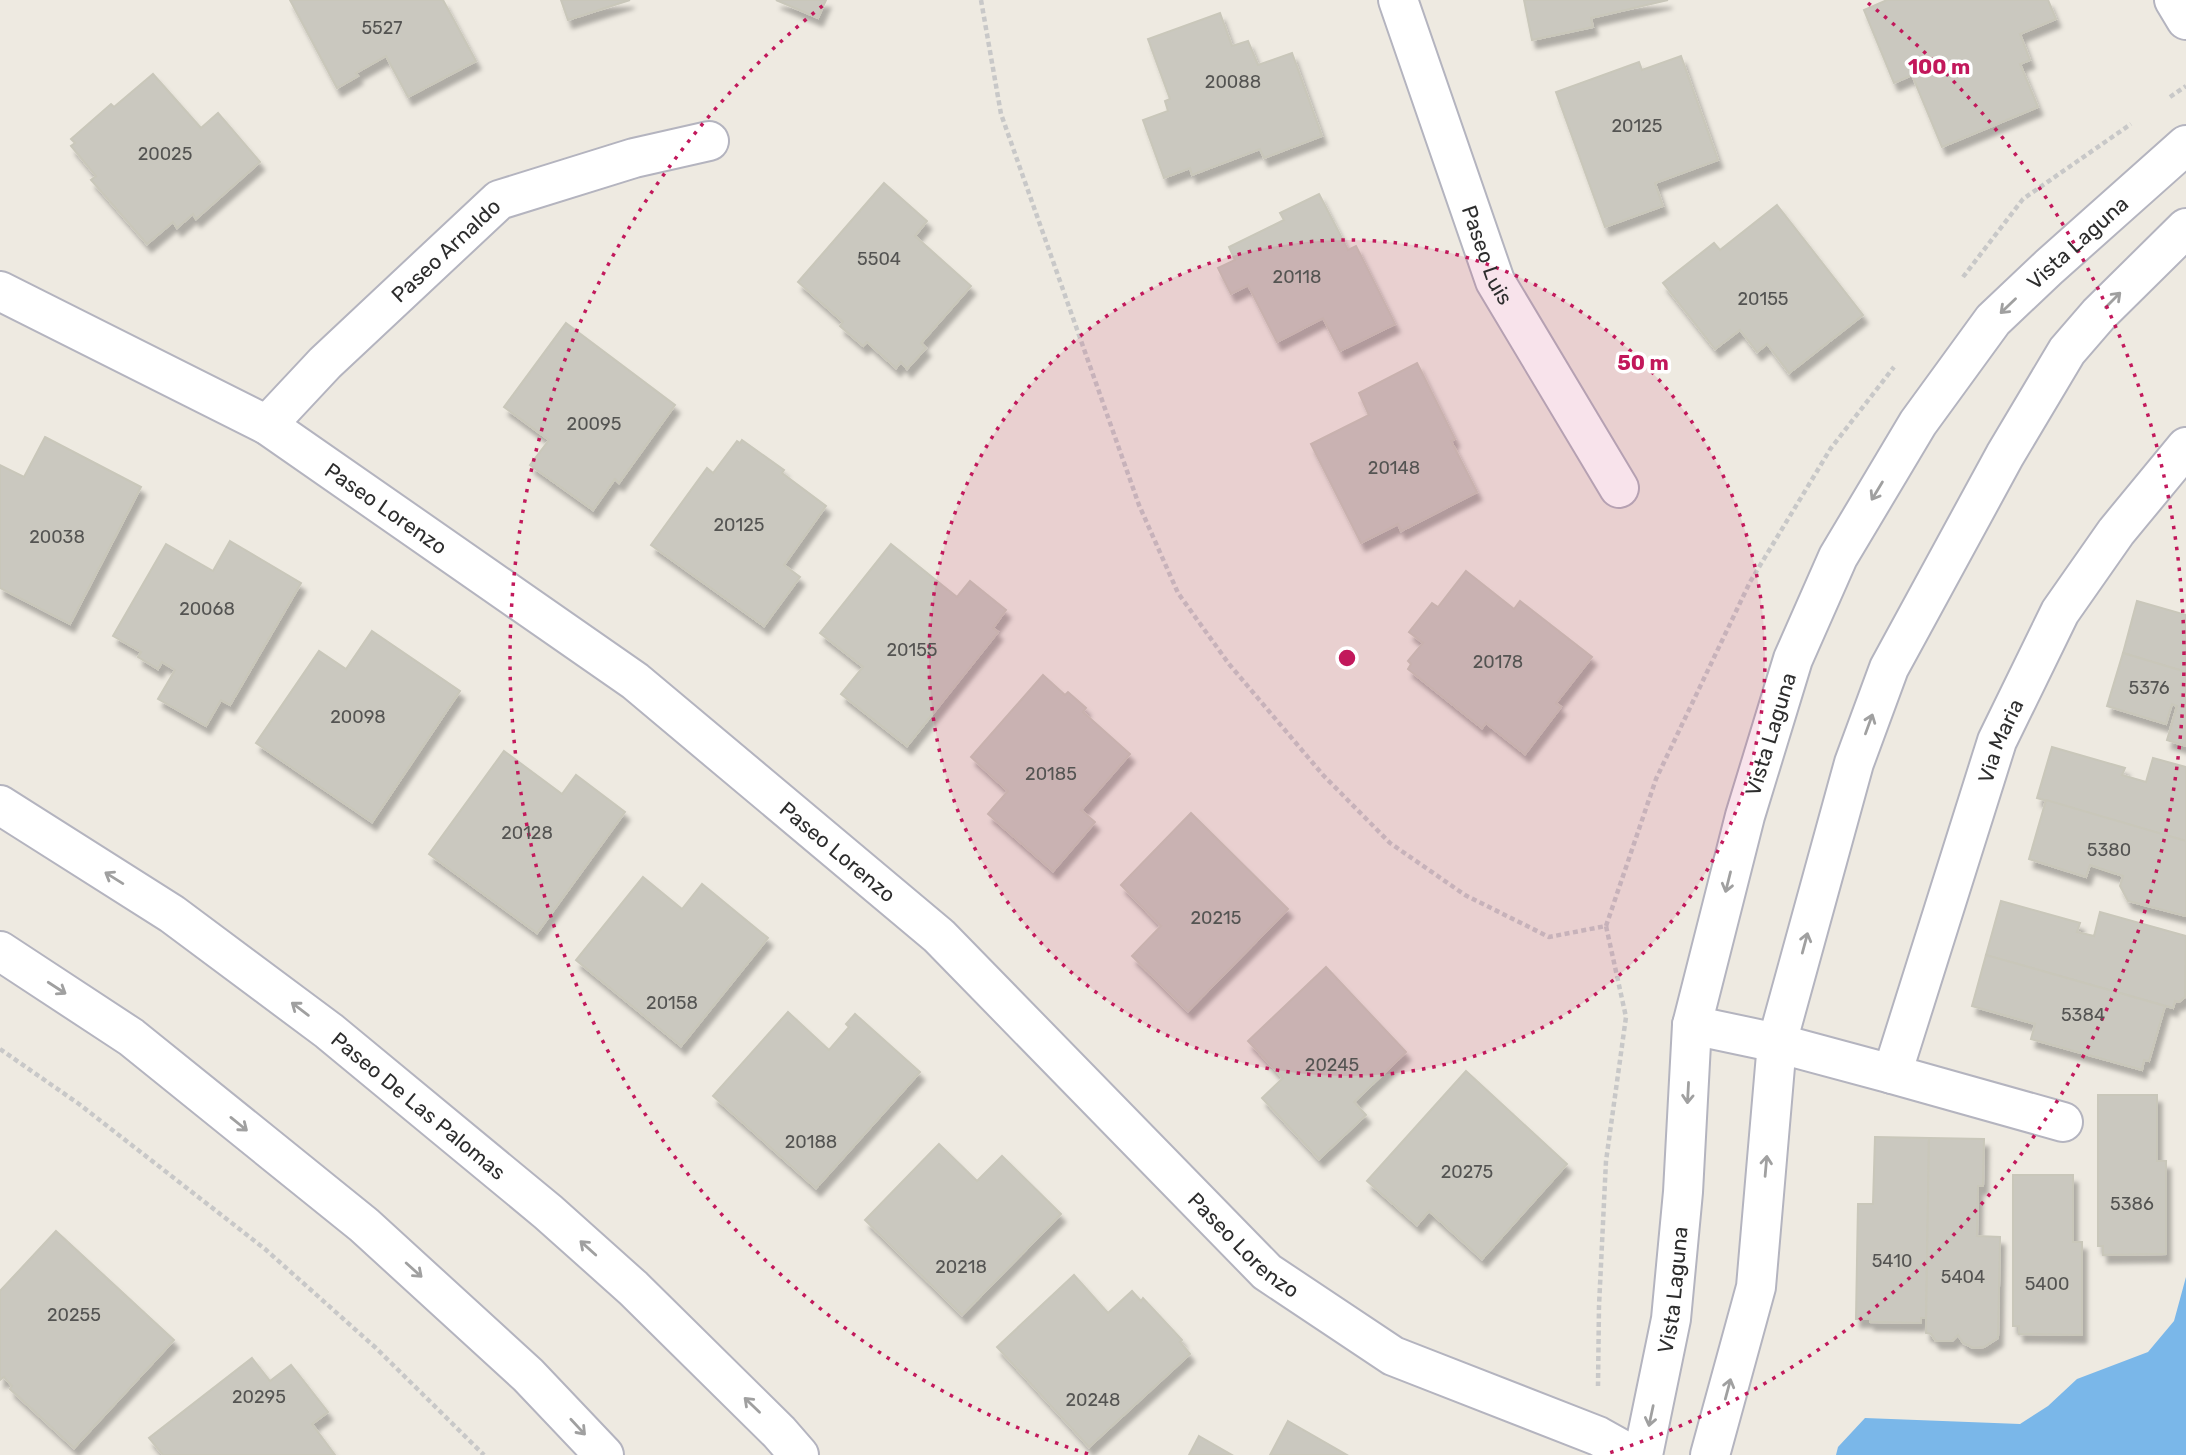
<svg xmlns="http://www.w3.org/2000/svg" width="2186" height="1455" viewBox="0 0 2186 1455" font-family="Rubik,sans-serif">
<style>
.water{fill:#7ab7e9}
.building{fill:#cac8bf;stroke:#c9c7ba;stroke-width:2;filter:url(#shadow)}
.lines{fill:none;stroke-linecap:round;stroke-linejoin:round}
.minor-casing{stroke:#b4b4bf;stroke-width:42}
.tertiary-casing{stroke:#b4b4bf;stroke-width:42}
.path{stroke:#c8c8c8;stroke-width:4.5;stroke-dasharray:5 3.5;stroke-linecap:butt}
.minor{stroke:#fff;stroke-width:38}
.tertiary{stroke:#fff;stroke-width:38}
.oneway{stroke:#a0a0a0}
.ring{fill:none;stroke:#c2185b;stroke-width:3.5;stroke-dasharray:3.5 7}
.labels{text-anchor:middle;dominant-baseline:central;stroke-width:7;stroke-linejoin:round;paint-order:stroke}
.number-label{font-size:18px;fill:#545452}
.street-label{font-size:21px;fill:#2d2d2d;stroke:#fff}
.centre{fill:#c2185b;stroke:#fff;stroke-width:3.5}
.ring-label{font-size:21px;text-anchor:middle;font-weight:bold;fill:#c2185b;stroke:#fff;stroke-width:7;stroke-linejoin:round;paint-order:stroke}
</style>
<defs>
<filter id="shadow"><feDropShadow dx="4.5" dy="8" stdDeviation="2" flood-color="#0004"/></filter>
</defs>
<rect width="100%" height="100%" fill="#eeeae1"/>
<path class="water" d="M 2186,1277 L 2186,1455 L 1836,1455 L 1838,1447 L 1865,1418 L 2020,1424 L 2048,1406 L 2077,1379 L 2148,1352 L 2174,1321 Z"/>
<g class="building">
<path d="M 290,0 L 443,0 L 476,61 L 408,97 L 386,56 L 356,73 L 358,76 L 337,88 Z"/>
<path d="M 561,0 L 630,0 L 568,20 Z"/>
<path d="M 776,0 L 826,0 L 818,18 Z"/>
<path d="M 1524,0 L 1668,0 L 1591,18 L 1593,27 L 1532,40 Z"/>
<path d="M 1887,0 L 2048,0 L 2056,19 L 2020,34 L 2030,60 L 2020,64 L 2038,107 L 1942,147 L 1912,75 L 1894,83 L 1864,10 Z"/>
<path d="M 1220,13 L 1232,46 L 1248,41 L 1258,65 L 1292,53 L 1322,136 L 1264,158 L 1260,149 L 1192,175 L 1190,168 L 1164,178 L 1143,120 L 1168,111 L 1165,101 L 1170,99 L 1148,39 Z"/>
<path d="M 1681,56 L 1718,160 L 1655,183 L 1663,206 L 1605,227 L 1556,92 L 1639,62 L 1642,70 Z"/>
<path d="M 153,74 L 201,128 L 218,113 L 260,162 L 196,219 L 193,214 L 177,228 L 173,222 L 147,244 L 91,180 L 96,176 L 71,146 L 75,143 L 71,139 L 111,104 L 114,107 Z"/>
<path d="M 884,183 L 927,221 L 915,236 L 971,286 L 921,343 L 926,348 L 907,369 L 901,362 L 896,368 L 867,342 L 863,346 L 840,326 L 843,322 L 798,282 Z"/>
<path d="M 1319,194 L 1348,250 L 1356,246 L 1395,324 L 1340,351 L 1323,318 L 1277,342 L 1248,285 L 1231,294 L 1218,268 L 1235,260 L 1229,247 L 1284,220 L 1280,213 Z"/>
<path d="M 1777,205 L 1863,315 L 1789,373 L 1767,344 L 1757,352 L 1740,330 L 1715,349 L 1663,283 L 1714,243 L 1720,250 Z"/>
<path d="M 566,323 L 675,405 L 619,483 L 615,479 L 593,510 L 530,465 L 549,440 L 504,407 Z"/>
<path d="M 1417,363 L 1455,439 L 1451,441 L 1477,492 L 1401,531 L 1398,524 L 1361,543 L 1311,444 L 1369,415 L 1359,393 Z"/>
<path d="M 45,437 L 141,487 L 70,624 L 0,588 L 0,465 L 24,477 Z"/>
<path d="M 742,440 L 784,470 L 782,473 L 826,506 L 784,565 L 800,577 L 764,626 L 651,545 L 707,468 L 713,473 L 737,441 L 740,443 Z"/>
<path d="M 230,541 L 301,583 L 230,705 L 221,700 L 206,726 L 158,699 L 175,670 L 162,662 L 158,669 L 138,657 L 141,652 L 113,636 L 166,544 L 213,571 Z"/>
<path d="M 891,544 L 957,597 L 970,581 L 1006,610 L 993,628 L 998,632 L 907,746 L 841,694 L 863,667 L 820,633 Z"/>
<path d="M 1466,571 L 1514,609 L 1520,601 L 1592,657 L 1556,703 L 1561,707 L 1525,754 L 1486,723 L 1482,728 L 1408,669 L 1411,664 L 1408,661 L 1423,643 L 1409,632 L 1432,603 L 1438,607 Z"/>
<path d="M 2137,601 L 2186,615 L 2186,672 L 2123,653 Z"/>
<path d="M 372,631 L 460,691 L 372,822 L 256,743 L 319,651 L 346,669 Z"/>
<path d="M 2123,653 L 2186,672 L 2186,746 L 2167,740 L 2177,706 L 2172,704 L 2166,724 L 2107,706 Z"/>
<path d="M 1043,675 L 1065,695 L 1068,692 L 1086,708 L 1083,712 L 1130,754 L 1081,810 L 1095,822 L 1053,871 L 988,814 L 1008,791 L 971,757 Z"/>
<path d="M 2052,747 L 2125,768 L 2122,775 L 2146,782 L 2153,758 L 2186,767 L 2186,841 L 2037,798 Z"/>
<path d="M 504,751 L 562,794 L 576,775 L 625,812 L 537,933 L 429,854 Z"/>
<path d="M 2046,800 L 2186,841 L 2186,916 L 2128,901 L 2120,886 L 2123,876 L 2090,865 L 2086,877 L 2029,859 Z"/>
<path d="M 1191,813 L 1288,909 L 1188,1011 L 1132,956 L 1161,926 L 1121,885 Z"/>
<path d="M 643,877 L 682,909 L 702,884 L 768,938 L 681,1046 L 576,960 Z"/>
<path d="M 2001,901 L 2080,923 L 2077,932 L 2094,936 L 2100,912 L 2186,936 L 2185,997 L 2179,1002 L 2175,1001 L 2173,1008 L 1986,955 Z"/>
<path d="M 1986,955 L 2165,1006 L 2149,1061 L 2144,1060 L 2142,1070 L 2031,1039 L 2035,1024 L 1972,1006 Z"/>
<path d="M 1326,967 L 1406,1052 L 1354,1102 L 1366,1115 L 1319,1159 L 1262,1098 L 1283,1078 L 1248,1041 Z"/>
<path d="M 788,1012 L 829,1050 L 849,1027 L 846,1024 L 855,1014 L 920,1072 L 816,1188 L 713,1096 Z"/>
<path d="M 1466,1071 L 1567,1164 L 1482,1259 L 1429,1211 L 1417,1225 L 1367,1181 Z"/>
<path d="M 2098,1095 L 2157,1095 L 2157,1161 L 2166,1161 L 2166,1254 L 2103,1255 L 2103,1246 L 2098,1246 Z"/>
<path d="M 1875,1137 L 1929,1138 L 1926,1318 L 1921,1318 L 1921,1323 L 1870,1322 L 1870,1319 L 1856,1319 L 1858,1204 L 1873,1204 Z"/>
<path d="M 1929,1138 L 1984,1139 L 1983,1186 L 1978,1186 L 1977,1236 L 2000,1237 L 1998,1338 L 1984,1347 L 1973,1348 L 1963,1343 L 1958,1335 L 1952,1341 L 1936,1341 L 1931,1334 L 1926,1333 Z"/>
<path d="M 939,1144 L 977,1181 L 1002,1156 L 1061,1214 L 962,1315 L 865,1220 Z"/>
<path d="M 2013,1175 L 2073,1175 L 2073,1242 L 2082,1242 L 2082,1335 L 2019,1334 L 2019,1326 L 2013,1326 Z"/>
<path d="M 56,1231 L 174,1340 L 74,1448 L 10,1389 L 12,1386 L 4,1377 L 0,1380 L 0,1291 Z"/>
<path d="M 1074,1275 L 1108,1313 L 1132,1291 L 1141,1301 L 1143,1298 L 1182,1340 L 1180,1342 L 1190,1354 L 1089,1447 L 997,1347 Z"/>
<path d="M 252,1358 L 270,1381 L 291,1365 L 328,1412 L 312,1424 L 335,1455 L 163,1455 L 149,1438 Z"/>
<path d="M 1288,1421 L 1347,1455 L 1270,1455 Z"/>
<path d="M 1199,1436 L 1232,1455 L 1189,1455 Z"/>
</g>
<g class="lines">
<g class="minor-casing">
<g id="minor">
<path id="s1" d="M 1398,0 L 1495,281 L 1619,488"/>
<path id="s2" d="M 0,291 L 267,425 L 635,681 L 939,936 L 1267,1272 L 1393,1356 L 1598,1436 L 1632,1455"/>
<path id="s3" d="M 267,425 L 325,363 L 499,200 L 634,158 L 709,141"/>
<path d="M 1692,1025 L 1777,1043 L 1892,1074"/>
<path id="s4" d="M 2063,1122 L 1892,1074 L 1997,741 L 2060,612 L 2116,532 L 2186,447"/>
</g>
</g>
<g class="tertiary-casing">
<g id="tertiary">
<path d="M 2174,0 L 2186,20"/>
<path id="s5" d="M 0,805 L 172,914 L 329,1031 L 548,1212 L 633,1288 L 779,1432 L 799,1455"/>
<path d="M 0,951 L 131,1037 L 364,1225 L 528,1375 L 604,1455"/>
<path id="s6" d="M 1643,1455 L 1671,1319 L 1683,1192 L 1692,1025 L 1745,816 L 1793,659 L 1838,557 L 1918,423 L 1993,320 L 2049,267 L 2186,145"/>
<path d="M 1710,1455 L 1756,1287 L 1777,1043 L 1854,763 L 1889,668 L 2005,455 L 2067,351 L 2099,314 L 2186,228"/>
</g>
</g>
<g class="path">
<path d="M 981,0 L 1001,114 L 1139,505 L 1178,593 L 1229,664 L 1323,775 L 1390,843 L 1465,895 L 1549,937 L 1606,926 L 1626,1017 L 1606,1161 L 1599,1306 L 1598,1386"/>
<path d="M 2170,97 L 2186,86"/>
<path d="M 1963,277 L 2023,199 L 2131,124"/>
<path d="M 1606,926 L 1656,779 L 1750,582 L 1831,448 L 1894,367"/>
<path d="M 0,1049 L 79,1104 L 265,1249 L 376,1348 L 484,1455"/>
</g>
<use href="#minor" class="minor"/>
<use href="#tertiary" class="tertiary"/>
</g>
<defs><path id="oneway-shaft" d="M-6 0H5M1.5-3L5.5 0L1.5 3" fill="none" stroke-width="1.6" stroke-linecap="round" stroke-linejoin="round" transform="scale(1.75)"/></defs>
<g class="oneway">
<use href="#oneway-shaft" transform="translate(2113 300) rotate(-45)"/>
<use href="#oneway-shaft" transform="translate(2008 306) rotate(136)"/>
<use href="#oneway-shaft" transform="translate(1877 491) rotate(121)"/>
<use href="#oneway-shaft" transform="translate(1869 724) rotate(-70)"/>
<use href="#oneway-shaft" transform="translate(114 878) rotate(-148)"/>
<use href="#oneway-shaft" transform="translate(1728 882) rotate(104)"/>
<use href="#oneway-shaft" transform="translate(1805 943) rotate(-75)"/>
<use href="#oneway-shaft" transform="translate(57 988) rotate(33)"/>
<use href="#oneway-shaft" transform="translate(300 1009) rotate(-143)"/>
<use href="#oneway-shaft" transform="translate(1688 1093) rotate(93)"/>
<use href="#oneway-shaft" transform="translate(239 1124) rotate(39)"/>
<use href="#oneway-shaft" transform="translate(1766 1166) rotate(-85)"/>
<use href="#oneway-shaft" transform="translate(588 1248) rotate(-138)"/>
<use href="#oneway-shaft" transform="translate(414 1270) rotate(42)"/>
<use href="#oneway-shaft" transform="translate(1728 1389) rotate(-75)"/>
<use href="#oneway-shaft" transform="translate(752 1405) rotate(-136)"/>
<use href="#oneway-shaft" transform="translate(1651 1416) rotate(102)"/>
<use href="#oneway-shaft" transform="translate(578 1427) rotate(47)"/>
</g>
<circle cx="1347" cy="658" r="418" fill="#c2185b" fill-opacity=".12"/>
<g class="ring">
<circle cx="1347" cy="658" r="418"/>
<path d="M1088 1454A837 837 0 0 1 826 3M1868 3A837 837 0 0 1 1606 1454"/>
</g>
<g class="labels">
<g class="number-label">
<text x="382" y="28">5527</text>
<text x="1233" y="82">20088</text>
<text x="1637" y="126">20125</text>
<text x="165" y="154">20025</text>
<text x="879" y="259">5504</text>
<text x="1297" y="277">20118</text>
<text x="1763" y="299">20155</text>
<text x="594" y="424">20095</text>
<text x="1394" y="468">20148</text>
<text x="739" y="525">20125</text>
<text x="57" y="537">20038</text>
<text x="207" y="609">20068</text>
<text x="912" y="650">20155</text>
<text x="1498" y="662">20178</text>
<text x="2149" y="688">5376</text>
<text x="358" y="717">20098</text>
<text x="1051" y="774">20185</text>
<text x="527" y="833">20128</text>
<text x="2109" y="850">5380</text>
<text x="1216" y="918">20215</text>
<text x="672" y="1003">20158</text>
<text x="2083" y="1015">5384</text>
<text x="1332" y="1065">20245</text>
<text x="811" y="1142">20188</text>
<text x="1467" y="1172">20275</text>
<text x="2132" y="1204">5386</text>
<text x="1892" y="1261">5410</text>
<text x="961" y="1267">20218</text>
<text x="1963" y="1277">5404</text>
<text x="2047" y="1284">5400</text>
<text x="74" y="1315">20255</text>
<text x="259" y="1397">20295</text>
<text x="1093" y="1400">20248</text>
</g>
<g class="street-label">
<text stroke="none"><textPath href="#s6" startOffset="1323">Vista Laguna</textPath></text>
<text stroke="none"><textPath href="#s3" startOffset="250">Paseo Arnaldo</textPath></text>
<text stroke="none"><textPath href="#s1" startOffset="270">Paseo Luis</textPath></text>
<text stroke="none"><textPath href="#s2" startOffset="444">Paseo Lorenzo</textPath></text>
<text stroke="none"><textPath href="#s6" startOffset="735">Vista Laguna</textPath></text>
<text stroke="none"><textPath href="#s4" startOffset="528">Via Maria</textPath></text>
<text stroke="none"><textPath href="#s2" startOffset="1012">Paseo Lorenzo</textPath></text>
<text stroke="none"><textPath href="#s5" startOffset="516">Paseo De Las Palomas</textPath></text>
<text stroke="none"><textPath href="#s2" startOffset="1578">Paseo Lorenzo</textPath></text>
<text stroke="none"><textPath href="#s6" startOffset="168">Vista Laguna</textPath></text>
</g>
</g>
<circle cx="1347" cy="658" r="10" class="centre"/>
<g class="ring-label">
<text x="1939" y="74">100 m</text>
<text x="1643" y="370">50 m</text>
</g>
</svg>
